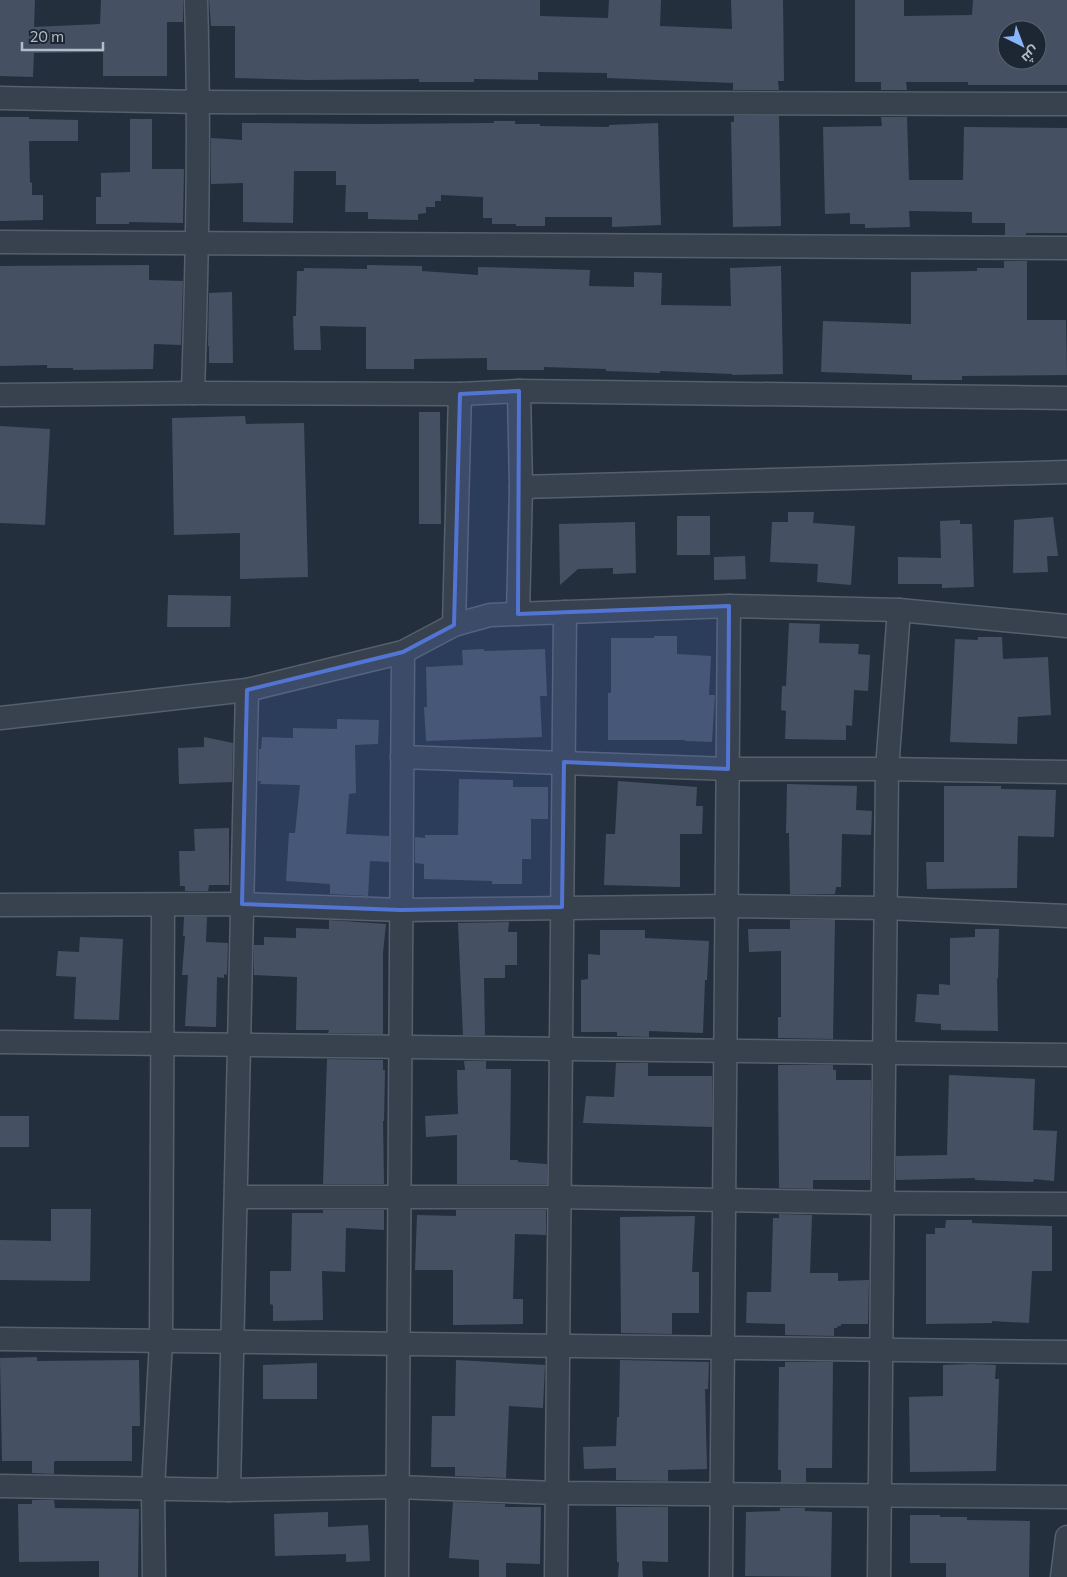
<svg xmlns="http://www.w3.org/2000/svg" width="1067" height="1577" viewBox="0 0 1067 1577" font-family="Commissioner,Cairo,sans-serif">
<style>
.building{fill:#455162;fill-rule:evenodd}
.lines{fill:none;stroke-linecap:round;stroke-linejoin:round}
.minor-casing{stroke:#565f6c;stroke-width:25}
.minor{stroke:#38414e;stroke-width:22}
.marked{fill:#5274d3;fill-opacity:0.2;stroke:#5274d3;stroke-width:4;stroke-linejoin:round}
</style>
<rect width="100%" height="100%" fill="#242f3e"/>
<g class="building">
<path d="M 0,0 L 35,0 L 34,27 L 100,24 L 101,0 L 183,0 L 183,22 L 167,22 L 167,76 L 103,76 L 103,52 L 34,53 L 33,77 L 0,76 Z"/>
<path d="M 209,0 L 540,0 L 540,16 L 608,18 L 609,0 L 661,0 L 660,26 L 732,29 L 731,0 L 783,0 L 784,81 L 778,81 L 779,90 L 733,90 L 733,83 L 607,78 L 607,73 L 538,72 L 538,80 L 474,79 L 474,82 L 419,82 L 419,79 L 307,80 L 235,78 L 235,26 L 211,26 Z"/>
<path d="M 855,0 L 904,0 L 904,16 L 972,15 L 973,0 L 1067,0 L 1067,85 L 968,85 L 968,82 L 906,82 L 907,90 L 881,90 L 881,82 L 855,82 ZM 1007,30 L 1037,30 L 1037,60 L 1007,60 Z"/>
<path d="M 734,116 L 779,116 L 781,226 L 733,227 L 731,122 L 734,122 Z"/>
<path d="M 0,117 L 29,117 L 29,119 L 78,120 L 78,141 L 29,141 L 30,182 L 32,183 L 32,195 L 43,195 L 43,220 L 0,221 Z"/>
<path d="M 881,117 L 907,117 L 909,180 L 963,180 L 964,127 L 1067,128 L 1067,233 L 1026,233 L 1026,235 L 1005,235 L 1005,223 L 972,223 L 972,212 L 909,211 L 910,227 L 865,228 L 865,224 L 850,224 L 850,213 L 825,214 L 823,127 L 882,126 Z"/>
<path d="M 130,119 L 152,119 L 152,169 L 184,169 L 183,223 L 129,222 L 129,224 L 96,224 L 96,197 L 101,197 L 101,173 L 130,172 Z"/>
<path d="M 494,121 L 515,121 L 515,124 L 540,124 L 540,126 L 609,127 L 609,125 L 658,123 L 661,225 L 612,227 L 612,217 L 545,217 L 545,226 L 516,226 L 516,224 L 492,224 L 492,218 L 483,218 L 483,197 L 441,195 L 441,201 L 435,201 L 435,207 L 426,207 L 426,213 L 418,214 L 418,220 L 368,219 L 368,212 L 345,212 L 346,185 L 336,185 L 336,171 L 294,171 L 293,223 L 243,222 L 243,183 L 211,184 L 211,138 L 242,140 L 242,123 L 371,124 L 494,123 Z"/>
<path d="M 1004,261 L 1027,261 L 1027,320 L 1066,320 L 1067,375 L 962,376 L 962,380 L 912,380 L 912,375 L 821,372 L 823,321 L 911,324 L 911,272 L 977,271 L 977,268 L 1004,268 Z"/>
<path d="M 149,265 L 149,280 L 183,281 L 181,345 L 154,344 L 153,369 L 73,370 L 73,368 L 47,368 L 47,365 L 0,366 L 0,266 Z"/>
<path d="M 367,265 L 422,266 L 422,271 L 478,275 L 478,267 L 590,270 L 589,286 L 634,287 L 634,272 L 662,273 L 661,305 L 731,306 L 730,268 L 781,266 L 783,374 L 732,375 L 732,374 L 660,371 L 660,373 L 606,371 L 606,369 L 544,367 L 544,370 L 487,370 L 487,358 L 414,359 L 414,369 L 366,369 L 366,327 L 320,326 L 321,350 L 294,350 L 293,316 L 296,316 L 297,271 L 304,271 L 304,268 L 367,269 Z"/>
<path d="M 232,292 L 233,363 L 209,363 L 209,346 L 208,346 L 209,293 Z"/>
<path d="M 419,412 L 440,412 L 441,524 L 419,524 Z"/>
<path d="M 245,416 L 246,424 L 304,423 L 308,577 L 240,579 L 240,533 L 174,535 L 172,418 Z"/>
<path d="M 0,426 L 50,429 L 45,525 L 0,523 Z"/>
<path d="M 788,512 L 814,512 L 813,523 L 855,526 L 851,585 L 817,582 L 818,564 L 770,562 L 772,522 L 788,522 Z"/>
<rect x="677" y="516" width="33" height="39"/>
<path d="M 1053,517 L 1058,556 L 1047,556 L 1048,572 L 1013,573 L 1014,520 Z"/>
<path d="M 960,520 L 960,524 L 972,524 L 974,587 L 942,588 L 942,584 L 898,584 L 898,557 L 941,558 L 940,521 Z"/>
<path d="M 635,522 L 636,573 L 613,574 L 613,568 L 578,569 L 560,585 L 559,524 Z"/>
<path d="M 745,556 L 746,579 L 714,580 L 714,557 Z"/>
<path d="M 168,595 L 231,596 L 230,627 L 167,627 Z"/>
<path d="M 789,623 L 820,624 L 819,643 L 859,644 L 858,654 L 870,655 L 868,691 L 854,690 L 852,726 L 846,725 L 846,740 L 785,739 L 786,711 L 781,710 L 782,686 L 786,686 Z"/>
<path d="M 654,636 L 677,636 L 677,654 L 711,656 L 709,695 L 715,695 L 712,742 L 685,741 L 685,740 L 608,740 L 608,693 L 611,693 L 611,638 L 654,638 Z"/>
<path d="M 978,637 L 1002,637 L 1003,659 L 1048,657 L 1051,715 L 1018,717 L 1017,744 L 950,742 L 955,639 L 978,640 Z"/>
<path d="M 484,649 L 484,651 L 545,649 L 547,696 L 540,696 L 542,737 L 426,741 L 424,707 L 427,707 L 426,667 L 463,665 L 462,650 Z"/>
<path d="M 337,719 L 379,720 L 378,744 L 355,745 L 356,793 L 349,794 L 346,834 L 389,836 L 389,862 L 370,861 L 368,896 L 330,894 L 330,884 L 286,881 L 289,833 L 295,833 L 300,785 L 260,784 L 261,781 L 258,781 L 259,749 L 261,749 L 262,737 L 293,738 L 293,728 L 337,729 Z"/>
<path d="M 204,737 L 233,743 L 232,782 L 179,784 L 178,748 L 204,747 Z"/>
<path d="M 459,779 L 513,780 L 513,787 L 548,787 L 548,819 L 531,819 L 531,859 L 522,859 L 522,884 L 492,884 L 492,881 L 424,879 L 424,864 L 415,863 L 415,837 L 425,838 L 425,835 L 458,835 Z"/>
<path d="M 618,781 L 697,787 L 696,806 L 703,806 L 702,834 L 680,834 L 680,887 L 604,885 L 606,834 L 615,834 Z"/>
<path d="M 787,784 L 857,786 L 856,810 L 872,811 L 871,835 L 842,834 L 841,887 L 836,887 L 835,894 L 790,894 L 789,833 L 786,833 Z"/>
<path d="M 944,786 L 1001,786 L 1001,789 L 1056,790 L 1054,837 L 1018,836 L 1017,888 L 927,889 L 926,862 L 944,862 Z"/>
<path d="M 229,828 L 229,885 L 209,885 L 208,891 L 185,891 L 185,886 L 180,886 L 179,851 L 195,851 L 194,829 Z"/>
<path d="M 184,917 L 207,917 L 206,942 L 228,943 L 227,975 L 224,974 L 224,978 L 217,977 L 216,1027 L 185,1026 L 188,975 L 182,975 L 185,936 L 183,936 Z"/>
<path d="M 329,920 L 386,924 L 383,953 L 383,1034 L 328,1033 L 329,1030 L 296,1030 L 297,977 L 254,975 L 254,945 L 264,945 L 264,937 L 296,938 L 296,928 L 329,929 Z"/>
<path d="M 790,920 L 835,920 L 833,1039 L 778,1038 L 778,1017 L 781,1017 L 781,951 L 749,952 L 748,929 L 790,929 Z"/>
<path d="M 509,922 L 508,932 L 517,932 L 517,965 L 505,965 L 505,978 L 484,978 L 485,1035 L 463,1035 L 458,923 Z"/>
<path d="M 975,929 L 999,929 L 998,978 L 997,978 L 998,1031 L 941,1030 L 941,1024 L 915,1022 L 917,994 L 939,995 L 939,984 L 950,985 L 950,938 L 975,937 Z"/>
<path d="M 600,930 L 645,930 L 645,938 L 709,941 L 707,980 L 705,980 L 703,1033 L 649,1031 L 649,1037 L 617,1036 L 617,1032 L 581,1032 L 581,980 L 588,979 L 588,954 L 600,955 Z"/>
<path d="M 80,937 L 123,939 L 119,1020 L 74,1019 L 76,977 L 56,976 L 58,951 L 79,952 Z"/>
<path d="M 327,1059 L 383,1060 L 383,1070 L 385,1070 L 384,1121 L 383,1121 L 384,1184 L 323,1184 Z"/>
<path d="M 464,1061 L 486,1061 L 486,1069 L 511,1069 L 510,1160 L 518,1160 L 518,1162 L 547,1164 L 547,1184 L 457,1184 L 457,1135 L 426,1137 L 425,1116 L 458,1114 L 457,1070 L 465,1070 Z"/>
<path d="M 616,1063 L 648,1063 L 648,1076 L 712,1076 L 712,1127 L 583,1123 L 586,1096 L 614,1097 Z"/>
<path d="M 778,1065 L 833,1065 L 833,1070 L 836,1070 L 836,1080 L 871,1080 L 870,1180 L 813,1180 L 813,1189 L 779,1188 Z"/>
<path d="M 949,1075 L 1035,1079 L 1033,1130 L 1057,1131 L 1054,1181 L 1034,1179 L 1033,1182 L 975,1180 L 975,1178 L 896,1180 L 896,1156 L 947,1155 Z"/>
<rect x="0" y="1116" width="29" height="31"/>
<path d="M 51,1209 L 91,1209 L 90,1281 L 0,1280 L 0,1240 L 51,1241 Z"/>
<path d="M 323,1210 L 384,1210 L 384,1230 L 346,1228 L 345,1272 L 322,1271 L 323,1320 L 273,1321 L 273,1305 L 270,1304 L 270,1271 L 291,1271 L 292,1213 L 323,1213 Z"/>
<path d="M 456,1210 L 546,1210 L 546,1235 L 515,1234 L 513,1299 L 523,1299 L 523,1324 L 453,1325 L 453,1270 L 415,1270 L 417,1215 L 456,1216 Z"/>
<path d="M 779,1214 L 812,1215 L 810,1273 L 838,1273 L 838,1281 L 869,1280 L 868,1324 L 841,1324 L 841,1326 L 838,1326 L 837,1328 L 834,1328 L 834,1336 L 785,1335 L 785,1324 L 746,1323 L 747,1292 L 771,1292 L 773,1218 L 779,1218 Z"/>
<path d="M 695,1216 L 692,1272 L 699,1272 L 699,1313 L 672,1313 L 672,1334 L 621,1333 L 620,1217 Z"/>
<path d="M 946,1220 L 972,1220 L 972,1223 L 1052,1226 L 1052,1271 L 1032,1271 L 1029,1323 L 992,1321 L 992,1323 L 926,1324 L 926,1234 L 935,1234 L 935,1228 L 945,1228 Z"/>
<path d="M 37,1357 L 37,1361 L 139,1360 L 140,1426 L 132,1426 L 132,1461 L 55,1461 L 54,1462 L 54,1474 L 32,1473 L 32,1461 L 2,1461 L 0,1358 Z"/>
<path d="M 456,1360 L 545,1365 L 543,1408 L 509,1406 L 506,1478 L 455,1476 L 455,1467 L 431,1467 L 432,1416 L 455,1416 Z"/>
<path d="M 620,1360 L 709,1362 L 708,1389 L 705,1389 L 707,1469 L 668,1470 L 668,1481 L 616,1480 L 616,1468 L 584,1469 L 583,1447 L 616,1446 L 617,1417 L 619,1417 Z"/>
<path d="M 785,1362 L 833,1362 L 832,1468 L 806,1468 L 806,1482 L 781,1482 L 781,1470 L 778,1470 L 779,1367 L 785,1367 Z"/>
<path d="M 317,1363 L 317,1399 L 263,1399 L 263,1365 Z"/>
<path d="M 971,1364 L 996,1365 L 995,1379 L 999,1379 L 996,1471 L 910,1472 L 909,1397 L 943,1396 L 943,1365 Z"/>
<path d="M 32,1500 L 54,1500 L 55,1508 L 139,1509 L 138,1577 L 99,1577 L 99,1561 L 19,1562 L 18,1504 L 32,1504 Z"/>
<path d="M 453,1502 L 505,1504 L 505,1507 L 541,1507 L 540,1564 L 506,1563 L 506,1577 L 479,1577 L 479,1560 L 449,1558 Z"/>
<path d="M 616,1507 L 668,1507 L 668,1562 L 642,1561 L 643,1577 L 618,1577 L 619,1562 L 617,1562 Z"/>
<path d="M 780,1508 L 805,1508 L 805,1511 L 832,1512 L 831,1577 L 745,1576 L 746,1512 L 780,1511 Z"/>
<path d="M 328,1512 L 328,1527 L 368,1525 L 370,1561 L 346,1562 L 346,1554 L 275,1556 L 274,1514 Z"/>
<path d="M 910,1515 L 940,1515 L 940,1517 L 967,1517 L 967,1520 L 1030,1521 L 1029,1577 L 946,1577 L 946,1563 L 910,1563 Z"/>
</g>
<g class="lines">
<g class="minor-casing">
<g id="minor">
<path d="M 0,98 L 199,102 L 1067,104"/>
<path d="M 0,242 L 1067,248"/>
<path d="M 193,393 C 197,262 200,131 196,0"/>
<path d="M 0,395 L 193,393 L 460,394 L 519,391 L 1067,398"/>
<path d="M 521,487 L 1067,472"/>
<path d="M 518,614 L 521,487 L 519,391"/>
<path d="M 454,625 L 460,394"/>
<path d="M 0,718 L 247,690 L 403,652 L 454,625 L 490,615 L 729,606 L 899,610 L 1067,626"/>
<path d="M 402,757 L 728,769 L 887,769 L 1067,772"/>
<path d="M 0,905 L 242,904 L 401,910 L 727,906 L 885,908 L 1067,916"/>
<path d="M 0,1042 L 1067,1055"/>
<path d="M 236,1197 L 560,1197 L 882,1203 L 1067,1204"/>
<path d="M 0,1339 L 1067,1352"/>
<path d="M 0,1486 L 229,1490 L 397,1487 L 557,1493 L 1067,1497"/>
<path d="M 229,1490 L 247,690"/>
<path d="M 154,1577 L 153,1489 L 161,1341 L 163,905"/>
<path d="M 397,1577 L 403,652"/>
<path d="M 556,1577 L 565,612"/>
<path d="M 721,1577 L 729,606"/>
<path d="M 879,1577 L 887,769 L 899,610"/>
<path d="M 1062,1577 L 1067,1537"/>
</g>
</g>
<use href="#minor" class="minor"/>
</g>
<path class="marked" d="M 519,391 L 518,614 L 729,606 L 728,769 L 564,762 L 562,907 L 401,910 L 242,904 L 247,690 L 403,652 L 454,625 L 460,394 Z"/>
<g transform="translate(1022 45) rotate(138)"><circle r="24" fill="#1d2633" stroke="#59626f"/>
<path d="M0-4L9 19L0 12L-9 19Z" fill="#8ab4f8"/>
<text y="-8" font-size="14" font-weight="bold" text-anchor="middle" fill="#b4bcc9">ش</text>
</g>
<path d="M22 42v8h81v-8" fill="none" stroke="#b4bcc9" stroke-width="2.5"/>
<text x="30" y="42" font-size="15" fill="#b4bcc9" stroke="#1d2633" stroke-width="4" paint-order="stroke">20 m</text>
</svg>
